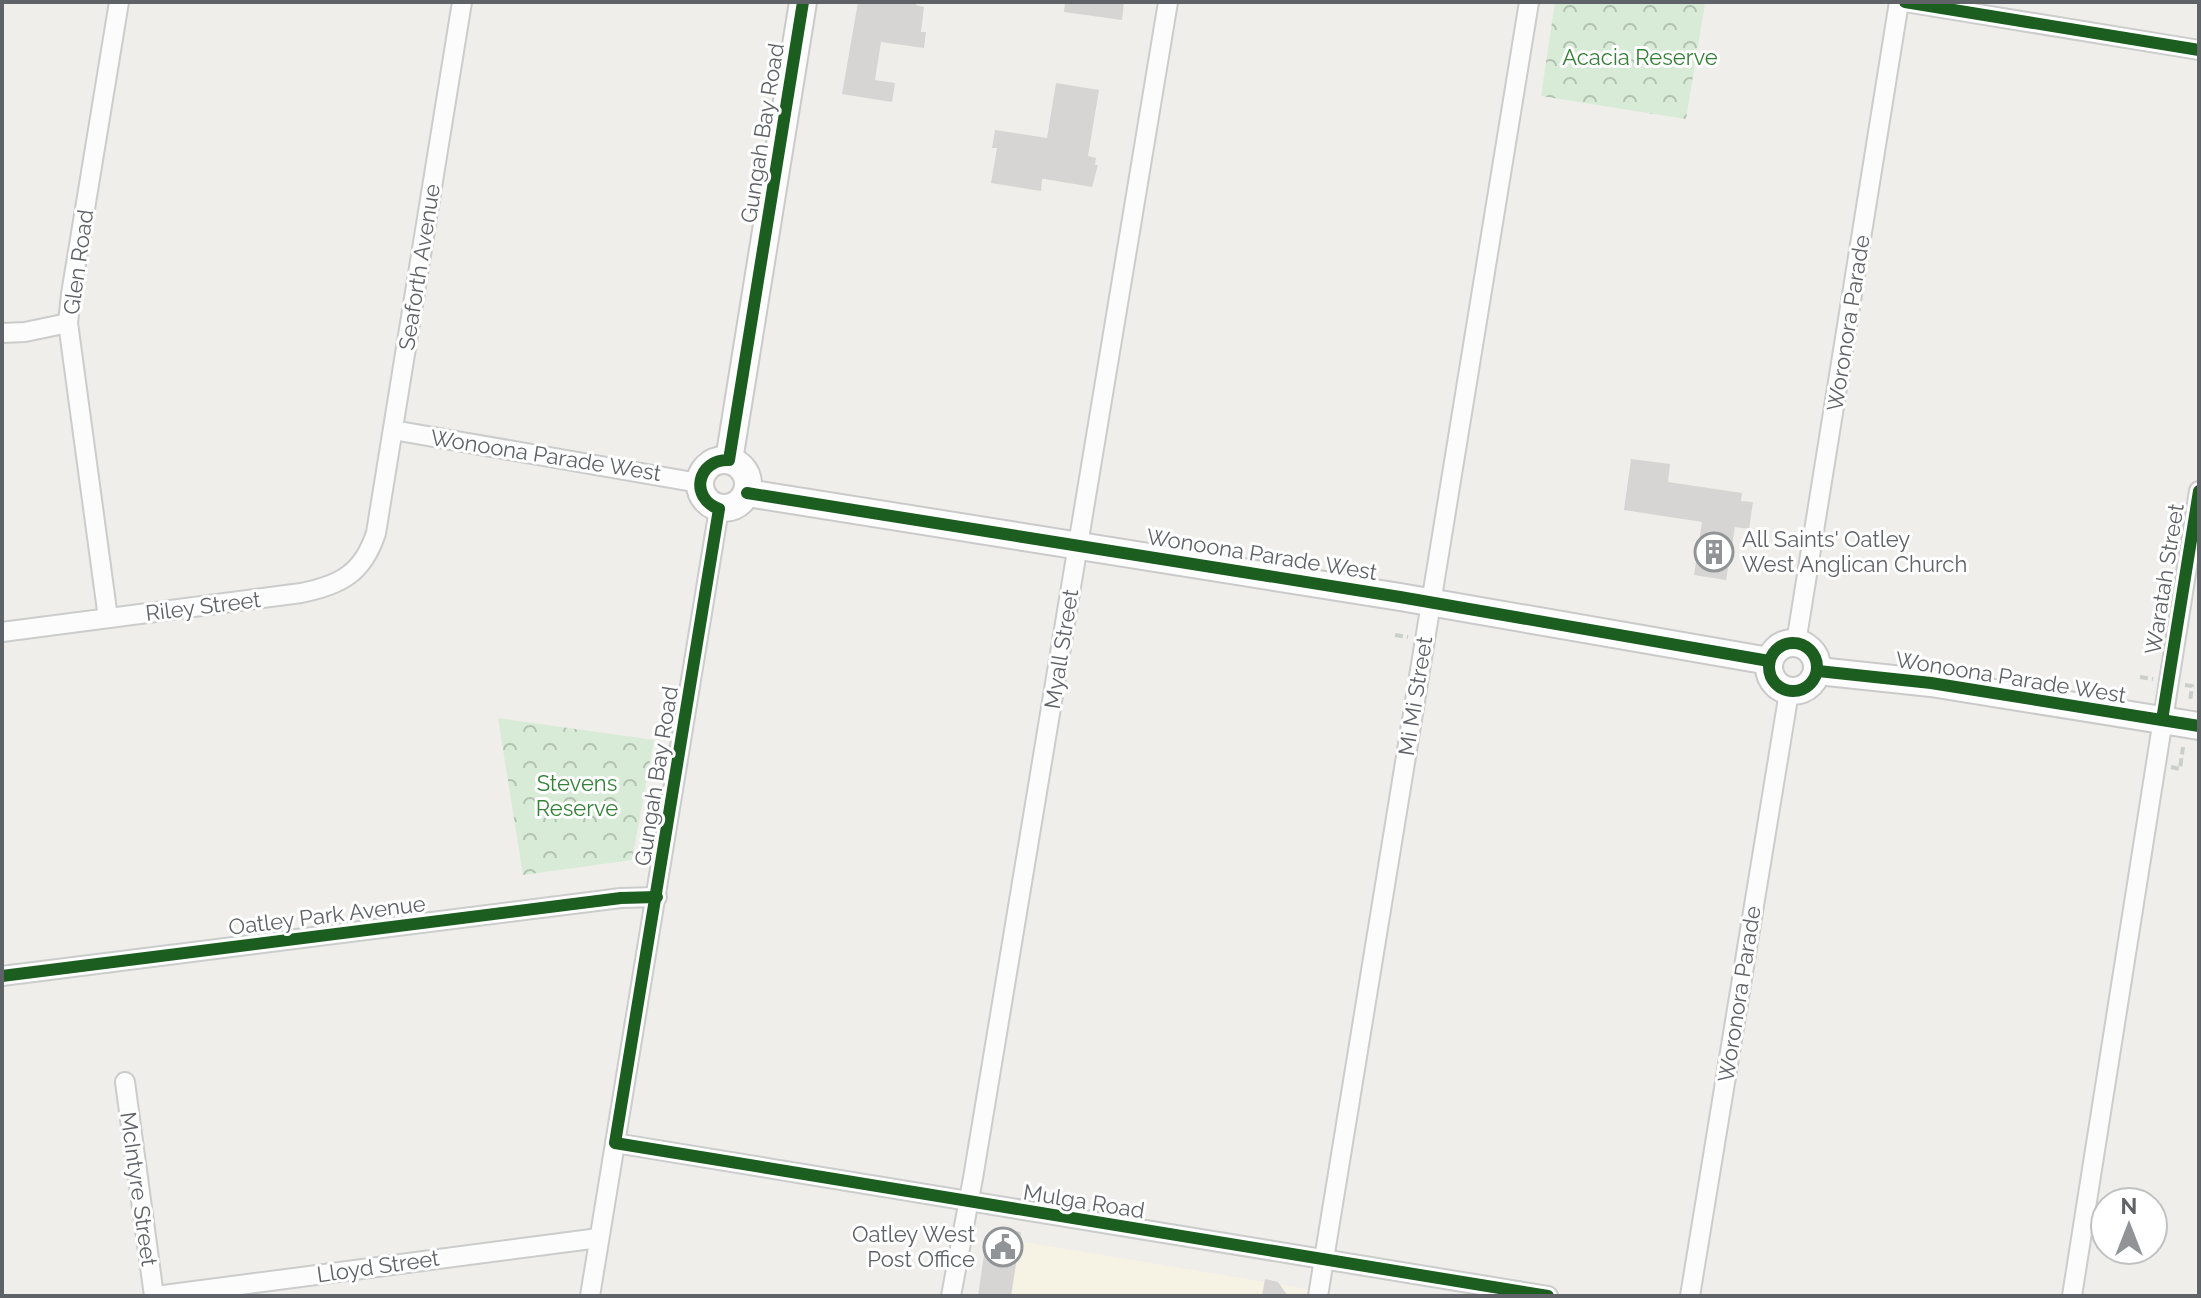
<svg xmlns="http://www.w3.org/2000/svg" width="2201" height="1298" viewBox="0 0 2201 1298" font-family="Raleway,sans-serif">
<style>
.commercial{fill:#f7f3e4}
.park{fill:url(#park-crowns)}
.building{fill:#d6d5d3}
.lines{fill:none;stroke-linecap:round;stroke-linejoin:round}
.street-casing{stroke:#cbcccc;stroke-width:22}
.secondary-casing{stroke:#cacacb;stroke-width:30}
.path{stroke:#cacfcc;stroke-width:4;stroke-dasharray:8 4;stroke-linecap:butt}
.street{stroke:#fdfcfc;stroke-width:18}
.secondary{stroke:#fdfcfc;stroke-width:26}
.cycleway-casing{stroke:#fff;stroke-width:17}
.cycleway{stroke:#1b5e20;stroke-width:12}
.labels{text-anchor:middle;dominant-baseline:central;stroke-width:6;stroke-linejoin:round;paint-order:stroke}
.park-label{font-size:22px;fill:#348238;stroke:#fff}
.street-label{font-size:22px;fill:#5f6368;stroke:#fff}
.poi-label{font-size:22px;fill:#5f6368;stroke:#fff;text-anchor:start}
</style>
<defs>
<pattern id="park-crowns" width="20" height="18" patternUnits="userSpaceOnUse" patternTransform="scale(2)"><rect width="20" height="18" fill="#d8ebd6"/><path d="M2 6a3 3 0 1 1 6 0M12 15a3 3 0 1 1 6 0" fill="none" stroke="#b2c2b1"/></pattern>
</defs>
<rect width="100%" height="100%" fill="#efeeea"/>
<path class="commercial" d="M 989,1231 L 1011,1240 L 1349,1296 L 978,1296 Z"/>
<g class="park">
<path d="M 1555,2 L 1705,3 L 1686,119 L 1541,96 Z"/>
<path d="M 498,718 L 654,740 L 632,860 L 523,875 Z"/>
</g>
<g class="building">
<path d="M 858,2 L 916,2 L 916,5 L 924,7 L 921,32 L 926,32 L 924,48 L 881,42 L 875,80 L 895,83 L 892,102 L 842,94 Z"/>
<path d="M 1065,2 L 1124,2 L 1122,20 L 1064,12 Z"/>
<path d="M 1056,83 L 1099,90 L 1088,156 L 1096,158 L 1095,165 L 1098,165 L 1092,187 L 1045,179 L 1042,179 L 1041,191 L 991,183 L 997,148 L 992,148 L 995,130 L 1047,138 Z"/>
<path d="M 1631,459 L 1670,464 L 1668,482 L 1742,493 L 1741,501 L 1753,502 L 1749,529 L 1735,527 L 1726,580 L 1694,575 L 1702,522 L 1624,510 Z"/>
<path d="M 1004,1229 L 1021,1232 L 1011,1296 L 978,1296 L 986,1241 Z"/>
<path d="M 1265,1279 L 1278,1282 L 1288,1296 L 1262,1296 Z"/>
</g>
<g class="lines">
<g class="street-casing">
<g id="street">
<path d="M 1905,2 L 2199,50"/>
<path d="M 2,333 L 25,332 L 68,323"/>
<path d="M 393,430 L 699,483"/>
<path d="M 108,618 L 68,323 L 71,294 L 119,2"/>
<path d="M 2,632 L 301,593 C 341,585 363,573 376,533 L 462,2"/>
<path d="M 1796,643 L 1899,2"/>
<path d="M 2,976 L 621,898 L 657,897"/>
<path d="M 125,1082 L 154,1296"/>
<path d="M 615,1143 L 1548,1296"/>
<path d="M 156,1296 L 599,1238"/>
<path d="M 590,1296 L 719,509"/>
<path d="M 951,1296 L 973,1178 L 1168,2"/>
<path d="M 1318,1296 L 1529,2"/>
<path d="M 1690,1296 L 1789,692"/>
<path d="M 2072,1296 L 2199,491"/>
</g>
</g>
<g class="secondary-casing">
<g id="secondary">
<circle cx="724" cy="484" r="24"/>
<path d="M 729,460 L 803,2"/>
<path d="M 747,493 L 1400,597 L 1769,661"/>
<circle cx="1793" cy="667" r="24"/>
<path d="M 1818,671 L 1931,683 L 2199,726"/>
</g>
</g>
<g class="path">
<path d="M 1395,635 L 1408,637"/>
<path d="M 2140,677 L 2153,679"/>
<path d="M 2185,685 L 2192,686 L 2190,702"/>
<path d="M 2171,767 L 2180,769 L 2183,747"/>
</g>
<use href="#street" class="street"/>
<use href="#secondary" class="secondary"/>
<g class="cycleway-casing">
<g id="cycleway">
<path d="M 803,2 L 729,460 C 697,459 689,498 719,509 L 615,1143 L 1548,1296"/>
<path d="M 1905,2 L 2199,50"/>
<path d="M 747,493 L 1400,597 L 1769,661"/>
<circle cx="1793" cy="667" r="24"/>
<path d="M 1818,671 L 1931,683 L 2199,726"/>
<path d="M 2162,720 L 2199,491"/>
<path d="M 2,976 L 621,898 L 657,897"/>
</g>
</g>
<use href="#cycleway" class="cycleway"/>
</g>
<defs>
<g id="building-ring" transform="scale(2)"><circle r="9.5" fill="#fff" stroke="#919496" stroke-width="1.5"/><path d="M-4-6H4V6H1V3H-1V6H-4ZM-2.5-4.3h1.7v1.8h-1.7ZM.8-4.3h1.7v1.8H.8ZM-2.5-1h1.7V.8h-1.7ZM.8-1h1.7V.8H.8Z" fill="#919496"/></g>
<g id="civic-ring" transform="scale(2)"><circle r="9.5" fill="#fff" stroke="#919496" stroke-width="1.5"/><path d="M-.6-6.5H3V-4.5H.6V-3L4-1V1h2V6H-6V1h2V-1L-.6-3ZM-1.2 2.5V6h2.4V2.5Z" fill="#919496"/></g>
</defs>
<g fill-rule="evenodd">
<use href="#building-ring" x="1714" y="552"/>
<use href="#civic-ring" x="1003" y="1247"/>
</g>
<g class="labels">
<g class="park-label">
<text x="1640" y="57">Acacia Reserve</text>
<text x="577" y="783">Stevens<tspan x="577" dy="25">Reserve</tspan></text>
</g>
<g class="street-label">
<text transform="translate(762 133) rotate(-81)">Gungah Bay Road</text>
<text transform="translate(78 262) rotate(-82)">Glen Road</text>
<text transform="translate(419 267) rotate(-81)">Seaforth Avenue</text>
<text transform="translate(1848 323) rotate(-81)">Woronora Parade</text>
<text transform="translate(546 455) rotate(9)">Wonoona Parade West</text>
<text transform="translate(1262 554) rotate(9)">Wonoona Parade West</text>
<text transform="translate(2164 579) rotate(-81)">Waratah Street</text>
<text transform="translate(203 606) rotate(-7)">Riley Street</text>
<text transform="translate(1061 649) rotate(-81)">Myall Street</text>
<text transform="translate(2011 677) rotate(9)">Wonoona Parade West</text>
<text transform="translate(1415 696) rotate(-81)">Mi Mi Street</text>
<text transform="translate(656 776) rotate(-81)">Gungah Bay Road</text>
<text transform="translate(327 915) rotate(-7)">Oatley Park Avenue</text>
<text transform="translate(1739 994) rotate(-81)">Woronora Parade</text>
<text transform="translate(139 1189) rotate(82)">McIntyre Street</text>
<text transform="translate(1084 1201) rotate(9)">Mulga Road</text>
<text transform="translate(378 1266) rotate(-8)">Lloyd Street</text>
</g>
<g class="poi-label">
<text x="1742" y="539">All Saints' Oatley<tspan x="1742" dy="25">West Anglican Church</tspan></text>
<text x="975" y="1234" text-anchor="end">Oatley West<tspan x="975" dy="25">Post Office</tspan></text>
</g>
</g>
<rect width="2201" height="1298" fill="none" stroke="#5f6368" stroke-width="8"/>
<g transform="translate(2129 1226)"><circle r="38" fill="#ffffff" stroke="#bfc1c3" stroke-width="2"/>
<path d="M0-6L14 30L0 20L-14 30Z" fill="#919496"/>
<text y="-12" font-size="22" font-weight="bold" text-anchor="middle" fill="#5f6368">N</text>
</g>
</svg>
